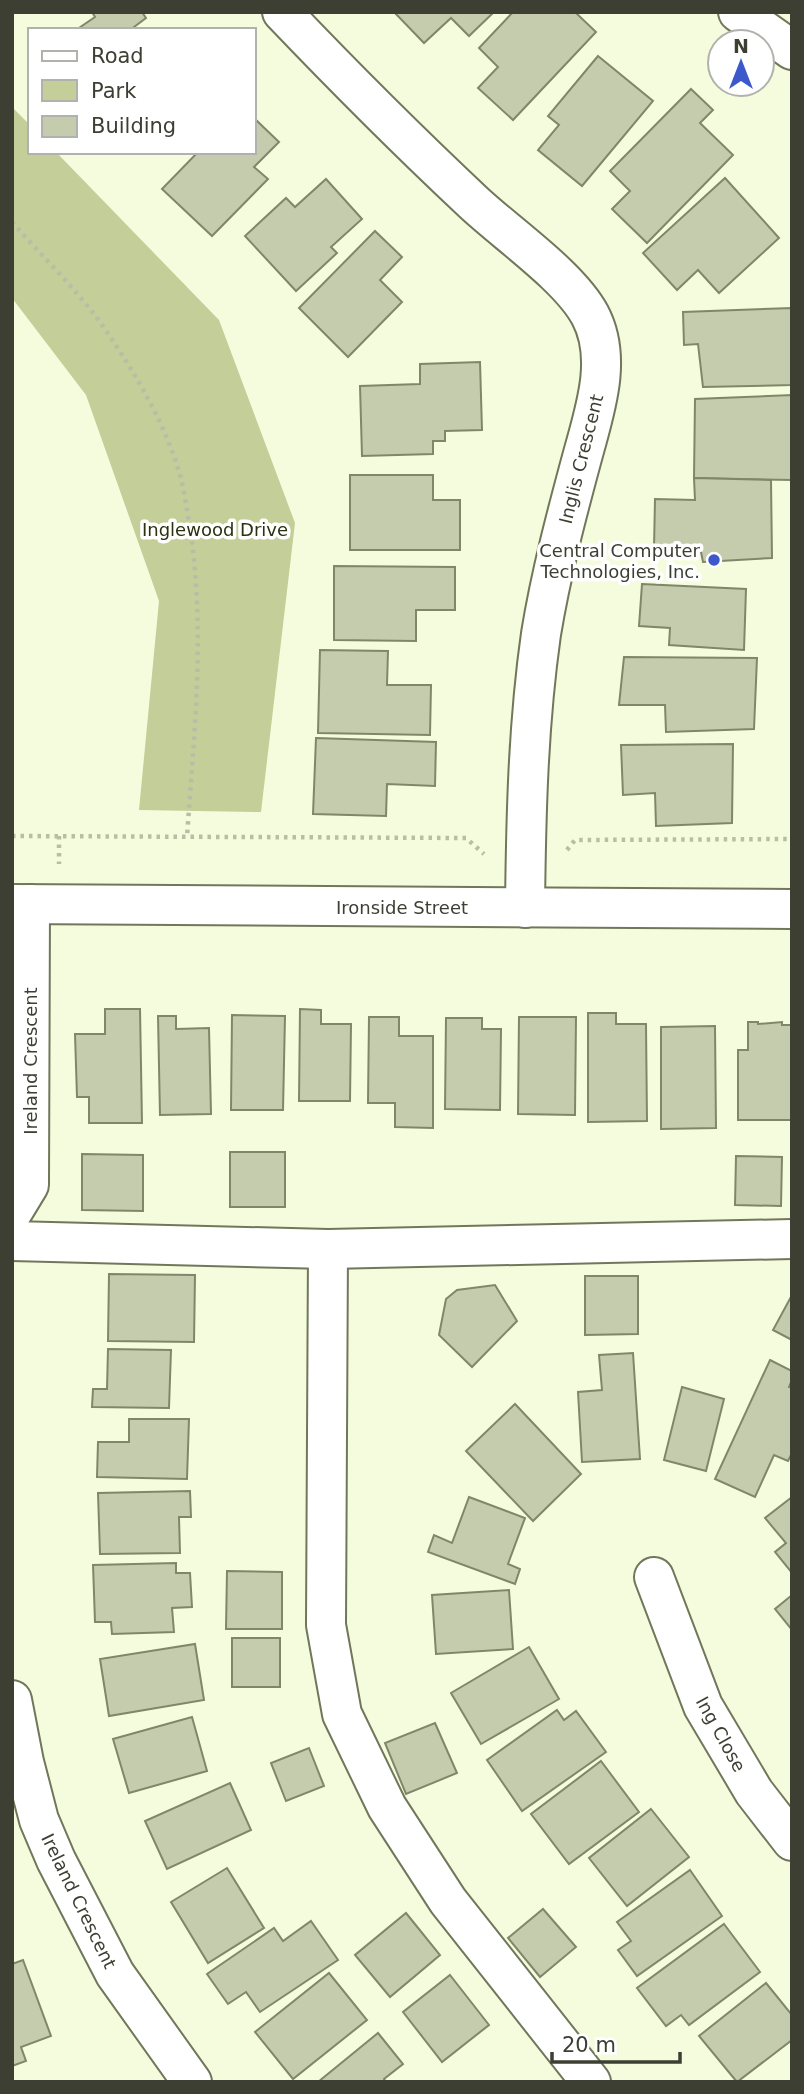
<svg xmlns="http://www.w3.org/2000/svg" width="804" height="2094" viewBox="0 0 804 2094" font-family="'DejaVu Sans',sans-serif">
<style>
.green{fill:#c3ce99}
.building{fill:#c5ccae;stroke:#80866a;stroke-width:2}
.lines{fill:none;stroke-linecap:round;stroke-linejoin:round}
.minor-casing{stroke:#71775b;stroke-width:42}
.path{stroke:#b8bea5;stroke-width:4.5;stroke-dasharray:3.5 5;stroke-linecap:butt}
.minor{stroke:#fff;stroke-width:38}
.poi-dot{fill:#3d58cb;stroke:#fff;stroke-width:2.5}
.labels{text-anchor:middle;dominant-baseline:central;stroke-width:7;stroke-linejoin:round;paint-order:stroke}
.street-label{font-size:18px;fill:#3c3f32;stroke:#fff}
.park-label{font-size:18px;fill:#2c3210;stroke:#fff}
.poi-label{font-size:18px;fill:#3c3f32;stroke:#fff;text-anchor:end}
</style>
<rect width="100%" height="100%" fill="#f5fcdd"/>
<path class="green" d="M 12,107 L 30,125 L 30,152 L 56,152 L 219,320 L 295,523 L 261,812 L 139,810 L 159,601 L 86,395 L 12,298 Z"/>
<g class="building">
<path d="M 92,12 L 142,12 L 146,18 L 130,30 L 76,30 L 95,17 Z"/>
<path d="M 394,12 L 494,12 L 469,36 L 451,18 L 424,43 Z"/>
<path d="M 513,12 L 575,12 L 596,32 L 513,120 L 478,88 L 498,67 L 479,48 Z"/>
<path d="M 598,56 L 653,101 L 582,186 L 538,150 L 559,125 L 548,116 Z"/>
<path d="M 691,89 L 713,110 L 700,123 L 733,155 L 647,243 L 612,209 L 630,191 L 610,171 Z"/>
<path d="M 254,118 L 279,142 L 254,167 L 268,179 L 212,236 L 162,189 L 198,152 L 254,152 Z"/>
<path d="M 725,178 L 779,238 L 719,293 L 698,270 L 677,290 L 643,253 Z"/>
<path d="M 326,179 L 362,219 L 331,247 L 337,253 L 296,291 L 245,236 L 286,198 L 295,207 Z"/>
<path d="M 375,231 L 402,257 L 380,280 L 402,302 L 348,357 L 299,308 Z"/>
<path d="M 792,308 L 792,385 L 703,387 L 698,344 L 684,345 L 683,312 Z"/>
<path d="M 480,362 L 482,430 L 445,431 L 445,441 L 433,441 L 433,454 L 362,456 L 360,386 L 420,384 L 420,364 Z"/>
<path d="M 792,395 L 792,480 L 694,478 L 695,399 Z"/>
<path d="M 350,475 L 433,475 L 433,500 L 460,500 L 460,550 L 350,550 Z"/>
<path d="M 694,478 L 771,480 L 772,558 L 703,562 L 700,547 L 654,548 L 655,499 L 695,500 Z"/>
<path d="M 334,566 L 455,567 L 455,610 L 416,610 L 416,641 L 334,640 Z"/>
<path d="M 642,584 L 746,589 L 744,650 L 669,645 L 670,628 L 639,626 Z"/>
<path d="M 320,650 L 388,651 L 387,685 L 431,685 L 430,735 L 318,733 Z"/>
<path d="M 624,657 L 757,658 L 754,729 L 666,732 L 665,705 L 619,705 Z"/>
<path d="M 316,738 L 436,742 L 435,786 L 387,784 L 386,816 L 313,814 Z"/>
<path d="M 733,744 L 732,823 L 656,826 L 655,793 L 623,795 L 621,745 Z"/>
<path d="M 105,1009 L 140,1009 L 142,1123 L 89,1123 L 89,1097 L 77,1097 L 75,1034 L 105,1034 Z"/>
<path d="M 300,1009 L 321,1010 L 321,1024 L 351,1024 L 350,1101 L 299,1101 Z"/>
<path d="M 588,1013 L 616,1013 L 616,1024 L 646,1024 L 647,1121 L 588,1122 Z"/>
<path d="M 232,1015 L 285,1016 L 283,1110 L 231,1110 Z"/>
<path d="M 158,1016 L 176,1016 L 176,1029 L 209,1028 L 211,1114 L 160,1115 Z"/>
<path d="M 369,1017 L 399,1017 L 399,1036 L 433,1036 L 433,1128 L 395,1127 L 395,1103 L 368,1103 Z"/>
<path d="M 519,1017 L 576,1017 L 575,1115 L 518,1114 Z"/>
<path d="M 446,1018 L 482,1018 L 482,1029 L 501,1029 L 500,1110 L 445,1109 Z"/>
<path d="M 748,1022 L 758,1022 L 758,1024 L 782,1022 L 782,1025 L 792,1025 L 792,1120 L 738,1120 L 738,1050 L 748,1050 Z"/>
<path d="M 715,1026 L 716,1128 L 661,1129 L 661,1027 Z"/>
<rect x="230" y="1152" width="55" height="55"/>
<path d="M 82,1154 L 143,1155 L 143,1211 L 82,1210 Z"/>
<path d="M 736,1156 L 782,1157 L 781,1206 L 735,1205 Z"/>
<path d="M 109,1274 L 195,1275 L 194,1342 L 108,1341 Z"/>
<path d="M 585,1276 L 638,1276 L 638,1334 L 585,1335 Z"/>
<path d="M 495,1285 L 517,1321 L 472,1367 L 439,1335 L 446,1299 L 457,1290 Z"/>
<path d="M 792,1295 L 792,1340 L 773,1330 Z"/>
<path d="M 108,1349 L 171,1350 L 169,1408 L 92,1407 L 93,1389 L 107,1389 Z"/>
<path d="M 633,1353 L 640,1459 L 582,1462 L 578,1392 L 602,1390 L 599,1355 Z"/>
<path d="M 770,1360 L 792,1371 L 792,1380 L 789,1387 L 792,1388 L 792,1453 L 788,1461 L 774,1455 L 755,1497 L 715,1479 Z"/>
<path d="M 682,1387 L 724,1399 L 706,1471 L 664,1460 Z"/>
<path d="M 515,1404 L 581,1474 L 533,1521 L 466,1451 Z"/>
<path d="M 129,1419 L 189,1419 L 187,1479 L 97,1477 L 98,1442 L 129,1442 Z"/>
<path d="M 190,1491 L 191,1517 L 179,1517 L 180,1553 L 100,1554 L 98,1493 Z"/>
<path d="M 469,1497 L 525,1518 L 508,1564 L 520,1569 L 515,1584 L 428,1552 L 434,1535 L 452,1543 Z"/>
<path d="M 792,1497 L 792,1573 L 775,1552 L 786,1543 L 765,1518 Z"/>
<path d="M 176,1563 L 176,1573 L 190,1573 L 192,1607 L 172,1608 L 174,1632 L 112,1634 L 111,1622 L 95,1622 L 93,1565 Z"/>
<path d="M 227,1571 L 282,1572 L 282,1629 L 226,1629 Z"/>
<path d="M 509,1590 L 513,1649 L 436,1654 L 432,1595 Z"/>
<path d="M 792,1595 L 792,1630 L 775,1609 Z"/>
<rect x="232" y="1638" width="48" height="49"/>
<path d="M 195,1644 L 204,1700 L 109,1716 L 100,1659 Z"/>
<path d="M 529,1647 L 559,1699 L 481,1744 L 451,1693 Z"/>
<path d="M 557,1710 L 564,1720 L 576,1711 L 606,1752 L 522,1811 L 487,1760 Z"/>
<path d="M 192,1717 L 207,1771 L 129,1793 L 113,1739 Z"/>
<path d="M 435,1723 L 457,1773 L 406,1794 L 385,1743 Z"/>
<path d="M 309,1748 L 324,1786 L 286,1801 L 271,1763 Z"/>
<path d="M 601,1761 L 639,1812 L 569,1864 L 531,1814 Z"/>
<path d="M 230,1783 L 251,1830 L 167,1869 L 145,1821 Z"/>
<path d="M 651,1809 L 689,1857 L 627,1906 L 589,1858 Z"/>
<path d="M 227,1868 L 264,1928 L 208,1963 L 171,1902 Z"/>
<path d="M 690,1870 L 722,1916 L 637,1976 L 618,1950 L 631,1941 L 617,1922 Z"/>
<path d="M 543,1909 L 576,1947 L 540,1977 L 508,1938 Z"/>
<path d="M 406,1913 L 440,1955 L 390,1997 L 355,1955 Z"/>
<path d="M 311,1921 L 338,1960 L 260,2012 L 246,1992 L 228,2004 L 207,1974 L 274,1928 L 283,1941 Z"/>
<path d="M 724,1924 L 760,1972 L 689,2025 L 681,2015 L 666,2026 L 637,1988 Z"/>
<path d="M 23,1960 L 51,2036 L 21,2047 L 26,2061 L 12,2066 L 12,1964 Z"/>
<path d="M 329,1973 L 367,2020 L 293,2079 L 255,2032 Z"/>
<path d="M 450,1975 L 489,2025 L 442,2062 L 403,2012 Z"/>
<path d="M 766,1983 L 792,2015 L 792,2040 L 737,2082 L 699,2036 Z"/>
<path d="M 378,2033 L 403,2064 L 384,2079 L 386,2082 L 318,2082 Z"/>
</g>
<g class="lines">
<g class="minor-casing">
<g id="minor">
<path d="M 282,12 C 344,77 408,141 473,202 C 507,234 569,276 590,315 C 613,358 595,410 583,454 C 567,513 551,573 541,634 C 528,725 526,816 525,908"/>
<path d="M 738,12 L 792,50"/>
<path d="M 12,904 L 792,909"/>
<path d="M 12,1213 L 29,1185 L 30,904"/>
<path d="M 12,1241 L 328,1249 L 792,1239"/>
<path d="M 328,1249 L 326,1625 L 342,1714 L 387,1807 L 448,1901 L 591,2082"/>
<path d="M 654,1577 L 703,1706 L 754,1792 L 792,1841"/>
<path d="M 12,1700 L 24,1762 L 39,1820 L 56,1860 L 115,1974 L 192,2082"/>
</g>
</g>
<g class="path">
<path d="M 12,222 C 40,254 75,288 100,322 C 130,365 159,412 176,462 C 184,485 187,511 191,535 C 205,636 194,736 187,837"/>
<path d="M 12,836 L 466,838 L 484,854"/>
<path d="M 59,836 L 59,864"/>
<path d="M 567,850 L 575,840 L 792,839"/>
</g>
<use href="#minor" class="minor"/>
</g>
<circle class="poi-dot" cx="714" cy="560" r="7"/>
<g class="labels">
<g class="street-label">
<text transform="translate(581 459) rotate(-76)">Inglis Crescent</text>
<text x="402" y="907">Ironside Street</text>
<text transform="translate(30 1061) rotate(-90)">Ireland Crescent</text>
<text transform="translate(721 1734) rotate(61)">Ing Close</text>
<text transform="translate(79 1901) rotate(64)">Ireland Crescent</text>
</g>
<g class="park-label">
<text x="215" y="529">Inglewood Drive</text>
</g>
<g class="poi-label">
<text x="700" y="550">Central Computer<tspan x="700" dy="21">Technologies, Inc.</tspan></text>
</g>
</g>
<rect width="804" height="2094" fill="none" stroke="#3c3f32" stroke-width="28"/>
<rect x="28" y="28" width="228" height="126" fill="#ffffff" stroke="#b1b2ad" stroke-width="2"/>
<rect x="42" y="51" width="35" height="10" fill="#ffffff" stroke="#b1b2ad" stroke-width="2"/>
<text x="91" y="63" font-size="21" fill="#3c3f32">Road</text>
<rect x="42" y="80" width="35" height="21" fill="#c3ce99" stroke="#b1b2ad" stroke-width="2"/>
<text x="91" y="98" font-size="21" fill="#3c3f32">Park</text>
<rect x="42" y="116" width="35" height="21" fill="#c5ccae" stroke="#b1b2ad" stroke-width="2"/>
<text x="91" y="133" font-size="21" fill="#3c3f32">Building</text>
<g transform="translate(741 63)"><circle r="33" fill="#ffffff" stroke="#b1b2ad" stroke-width="2"/>
<path d="M0-5L12 26L0 18L-12 26Z" fill="#3d58cb"/>
<text y="-10" font-size="19" font-weight="bold" text-anchor="middle" fill="#3c3f32">N</text>
</g>
<path d="M552 2052v10h128v-10" fill="none" stroke="#3c3f32" stroke-width="3.5"/>
<text x="562" y="2052" font-size="21" fill="#3c3f32" stroke="#ffffff" stroke-width="5" paint-order="stroke">20 m</text>
</svg>
